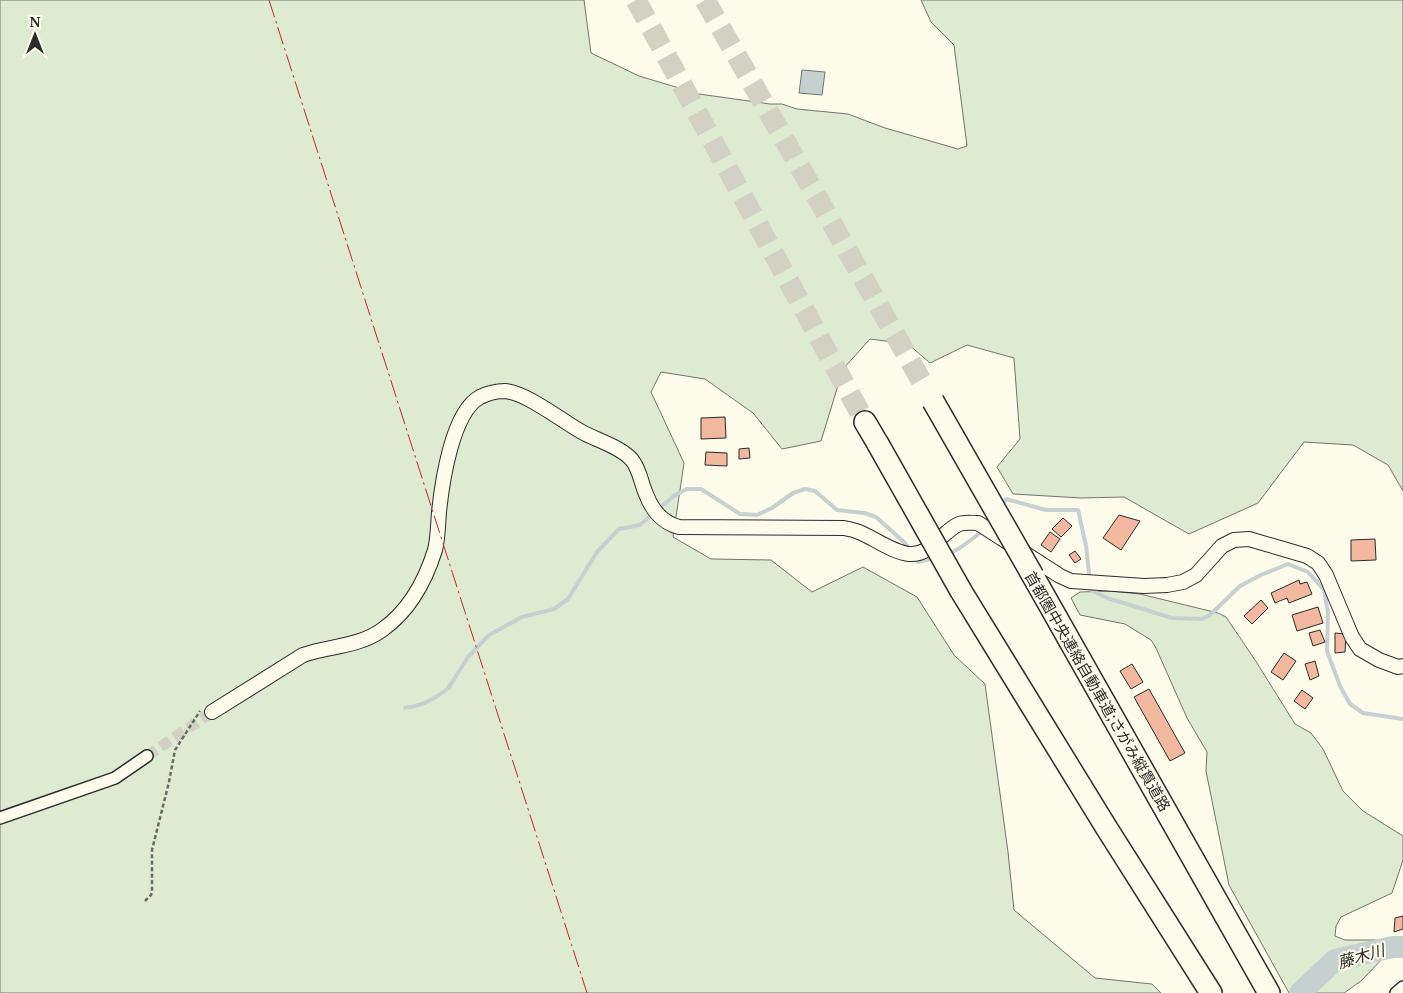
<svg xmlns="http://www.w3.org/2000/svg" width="1403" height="993" viewBox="0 0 1403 993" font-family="'Noto Serif','Noto Sans JP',serif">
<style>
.green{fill:#deebd1;stroke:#74746e}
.water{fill:#c7d0d0;stroke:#74746e}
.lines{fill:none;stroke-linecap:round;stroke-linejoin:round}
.stream{stroke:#c7d0d0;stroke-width:4}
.river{stroke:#c7d0d0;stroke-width:22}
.building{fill:#f2b8a0;stroke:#2b2b2b}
.minor-tunnel{stroke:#d3d1c4;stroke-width:11;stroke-dasharray:11 5.5;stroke-linecap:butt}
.motorway-tunnel{stroke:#d3d1c4;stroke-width:21;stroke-dasharray:21 11;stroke-linecap:butt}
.minor-casing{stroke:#2b2b2b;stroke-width:14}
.tertiary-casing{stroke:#2b2b2b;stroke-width:16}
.motorway-casing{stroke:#2b2b2b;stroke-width:24}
.path{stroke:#6a6964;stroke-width:2.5;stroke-dasharray:4 2.5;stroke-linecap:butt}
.minor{stroke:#fdfbea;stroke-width:11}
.tertiary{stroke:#fdfbea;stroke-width:14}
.motorway{stroke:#fdfbea;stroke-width:21}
.motorway-bridge-casing{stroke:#2b2b2b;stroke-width:24;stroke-linecap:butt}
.motorway-bridge{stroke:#fdfbea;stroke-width:21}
.power{stroke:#c62828;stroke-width:1;stroke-dasharray:18 4 2.5 4;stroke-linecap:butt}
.labels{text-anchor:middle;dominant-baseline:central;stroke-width:4;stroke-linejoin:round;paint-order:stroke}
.street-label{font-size:15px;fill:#2b2b2b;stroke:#fdfbea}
.water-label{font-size:16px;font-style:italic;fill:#2b2b2b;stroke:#fdfbea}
</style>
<rect width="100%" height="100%" fill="#fdfbea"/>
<g class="green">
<path d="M 0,0 L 584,0 L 591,53 L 639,76 L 699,94 L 770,104 L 782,104 L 797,109 L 848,114 L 885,128 L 958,149 L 967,146 L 954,45 L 931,22 L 921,0 L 1403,0 L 1403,491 L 1388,465 L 1353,445 L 1304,442 L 1258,503 L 1189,534 L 1124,497 L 1081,498 L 1013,494 L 997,467 L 1020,439 L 1014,358 L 967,345 L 930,363 L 908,344 L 870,339 L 843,369 L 821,441 L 782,449 L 753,413 L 705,379 L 661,372 L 651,392 L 684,463 L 673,537 L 711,559 L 771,560 L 812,592 L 863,567 L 917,597 L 954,655 L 985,684 L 1008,852 L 1014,910 L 1095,978 L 1152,984 L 1161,993 L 0,993 Z"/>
<path d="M 1110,591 L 1140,594 L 1218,613 L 1226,617 L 1257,663 L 1295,724 L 1311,733 L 1323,749 L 1343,791 L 1363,811 L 1403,836 L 1403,860 L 1392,893 L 1341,917 L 1336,926 L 1335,936 L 1345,940 L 1376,940 L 1387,954 L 1361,981 L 1344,993 L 1289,993 L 1229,885 L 1206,771 L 1207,752 L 1187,718 L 1156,648 L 1151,640 L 1125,624 L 1080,615 L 1071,598 L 1080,592 Z"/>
</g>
<path class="water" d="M 802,70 L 825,72 L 822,95 L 799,93 Z"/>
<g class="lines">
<g class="stream">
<path d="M 1001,507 L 1006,499 L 1046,510 L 1078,510 L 1086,546 L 1091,590 L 1107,598 L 1172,618 L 1202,619 L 1210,615 L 1240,586 L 1261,575 L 1288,564 L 1308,572 L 1324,590 L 1328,613 L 1327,651 L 1340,686 L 1350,704 L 1363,713 L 1403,719"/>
<path d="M 948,554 L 960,548 L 984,530"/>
<path d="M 914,556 L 918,562 L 934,558"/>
<path d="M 405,708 C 423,706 436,698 450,687 L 449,686 L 451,684 L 468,657 L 489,635 L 522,617 L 554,609 L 568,599 L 597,552 L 619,529 L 640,525 L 675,495 L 687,489 L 701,489 L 740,514 L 757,515 L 772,508 L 793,493 L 805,489 L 815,491 L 837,510 L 864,513 L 876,517 L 905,543 L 910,551"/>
</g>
<path class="river" d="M 1300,993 L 1335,960 L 1393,947 L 1403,947"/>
</g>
<g class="building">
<path d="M 725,417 L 726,438 L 701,439 L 701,418 Z"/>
<path d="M 749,448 L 750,458 L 739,459 L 739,449 Z"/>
<path d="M 706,452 L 727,453 L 727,466 L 705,465 Z"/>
<path d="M 1119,515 L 1140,521 L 1121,550 L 1103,538 Z"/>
<path d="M 1063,518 L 1072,526 L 1061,537 L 1052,529 Z"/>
<path d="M 1050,532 L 1060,539 L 1051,552 L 1041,545 Z"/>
<path d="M 1375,539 L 1376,560 L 1351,561 L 1351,540 Z"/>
<path d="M 1075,551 L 1081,559 L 1075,563 L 1069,555 Z"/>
<path d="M 1299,580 L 1300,584 L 1307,582 L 1312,594 L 1289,603 L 1287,598 L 1275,603 L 1271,593 Z"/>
<path d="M 1261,600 L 1268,608 L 1252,624 L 1244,616 Z"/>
<path d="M 1318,607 L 1323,623 L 1297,631 L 1292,615 Z"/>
<path d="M 1320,630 L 1325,642 L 1313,646 L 1309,633 Z"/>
<path d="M 1335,633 L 1346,634 L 1345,652 L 1335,653 Z"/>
<path d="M 1284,653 L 1296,661 L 1283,680 L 1271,672 Z"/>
<path d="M 1315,661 L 1319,676 L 1310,680 L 1305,664 Z"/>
<path d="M 1132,664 L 1143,682 L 1131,689 L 1120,671 Z"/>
<path d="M 1149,689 L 1185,753 L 1170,761 L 1134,697 Z"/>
<path d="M 1302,690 L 1313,698 L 1305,709 L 1294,701 Z"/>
<path d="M 1403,916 L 1403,929 L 1394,932 L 1395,918 Z"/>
</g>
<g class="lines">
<path class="minor-tunnel" d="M 147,756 L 212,712"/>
<g class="motorway-tunnel">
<path d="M 636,0 L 865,422"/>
<path d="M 705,0 L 926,389"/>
</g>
<g class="minor-casing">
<g id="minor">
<path d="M 0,818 L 115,778 L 147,756"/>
<path d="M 1396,993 L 1403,987"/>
</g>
</g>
<g class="tertiary-casing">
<path id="tertiary" d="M 212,712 L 303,655 C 329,646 358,647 382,630 C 409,611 425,582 435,550 C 438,538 438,524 439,512 C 442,483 452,412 480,397 C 488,393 497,391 505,391 C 527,393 562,421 582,432 C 596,440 621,447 632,460 C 640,470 641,483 646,494 C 652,510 663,523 679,527 L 844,528 C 849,529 854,530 859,532 C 874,538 892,552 909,554 C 931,556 941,532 959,524 C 965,522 971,523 978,523 L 1060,576 L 1071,581 L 1144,586 L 1167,585 L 1183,582 L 1196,575 L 1222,546 L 1234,540 L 1249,539 L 1307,556 L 1318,563 L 1326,575 L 1352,637 L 1360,649 L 1379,660 L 1398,667 L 1403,666"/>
</g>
<g class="motorway-casing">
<g id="motorway">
<path d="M 865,422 L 878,444"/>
<path d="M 1033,576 L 1269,993"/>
<path d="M 961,591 L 1106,827 L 1211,993"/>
</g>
</g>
<path class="path" d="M 145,901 L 151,895 L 152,892 L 152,850 L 169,782 L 175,750 L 200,711"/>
<use href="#minor" class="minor"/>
<use href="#tertiary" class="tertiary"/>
<use href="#motorway" class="motorway"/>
<g class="motorway-bridge-casing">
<g id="motorway-bridge">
<path d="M 933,401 L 1033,576"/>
<path d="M 878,444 L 961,591"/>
</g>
</g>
<use href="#motorway-bridge" class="motorway-bridge"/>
<path class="power" d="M 269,0 L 587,993"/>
</g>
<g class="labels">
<g class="street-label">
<text transform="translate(1098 691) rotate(60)">首都圏中央連絡自動車道;さがみ縦貫道路</text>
</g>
<g class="water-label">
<text transform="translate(1361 956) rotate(-16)">藤木川</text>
</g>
</g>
<g transform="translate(35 35)" stroke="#fdfbea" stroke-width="4" paint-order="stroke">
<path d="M0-4L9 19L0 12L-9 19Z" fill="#2b2b2b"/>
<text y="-8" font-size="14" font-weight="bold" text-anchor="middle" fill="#2b2b2b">N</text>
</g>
</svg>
